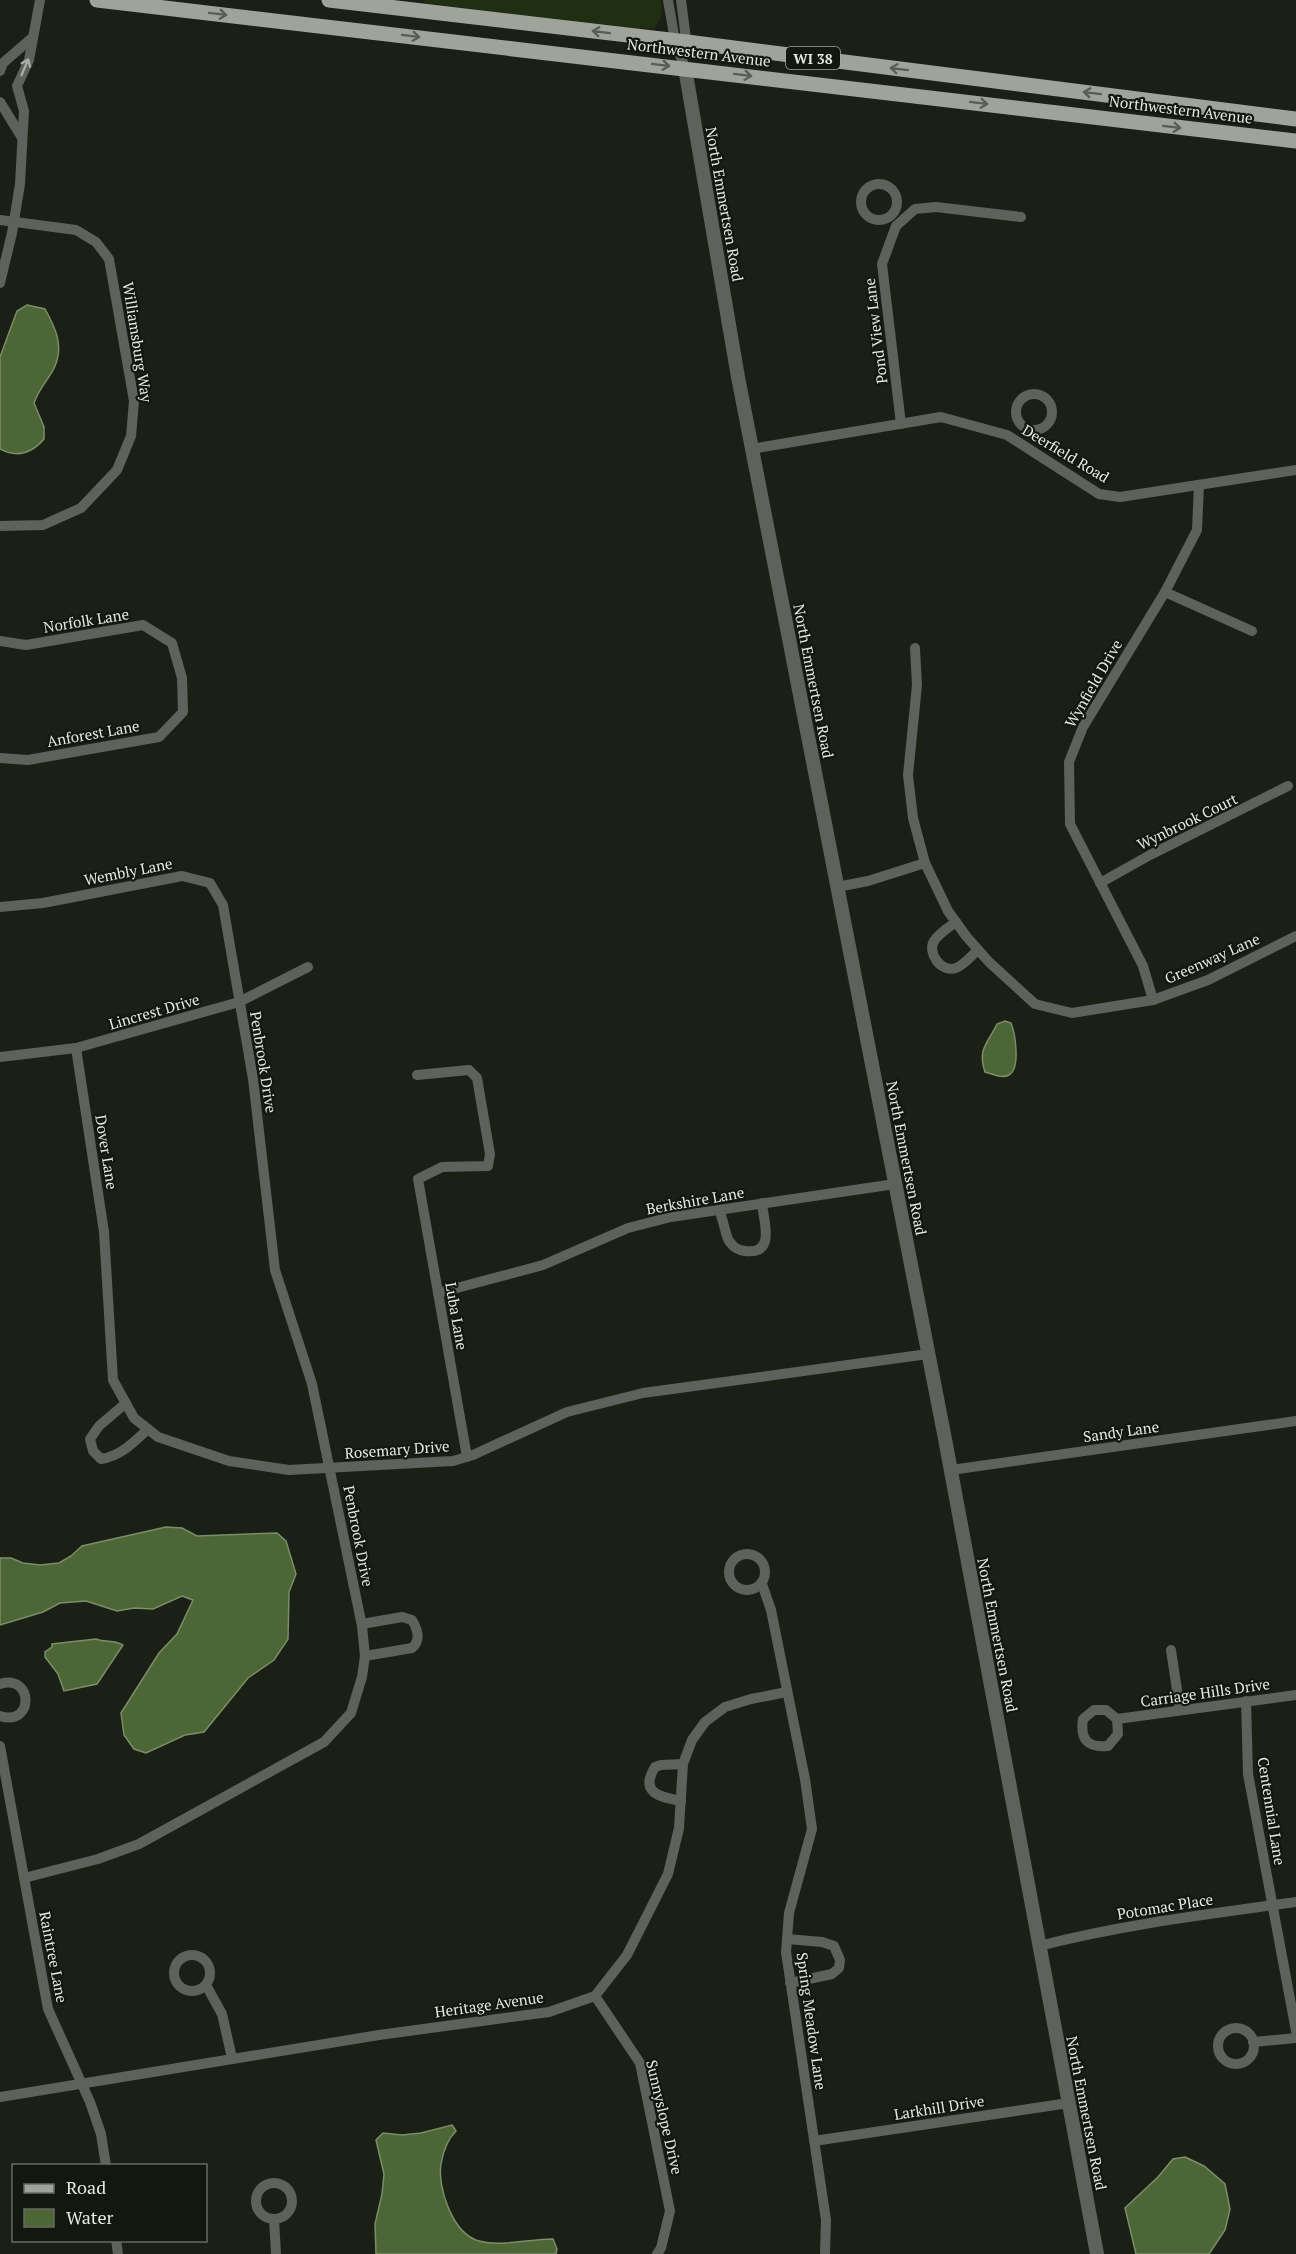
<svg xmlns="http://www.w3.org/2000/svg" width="1296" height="2254" viewBox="0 0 1296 2254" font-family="'PT Serif',serif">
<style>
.green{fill:#202f12}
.water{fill:#4d6635;stroke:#7b8d69;stroke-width:1.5}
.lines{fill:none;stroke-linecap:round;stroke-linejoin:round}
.minor{stroke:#5e615c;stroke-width:10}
.tertiary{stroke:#5e615c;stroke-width:14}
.primary{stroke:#9fa49b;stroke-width:15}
.oneway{stroke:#585e55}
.oneway2{stroke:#a9aca6}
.labels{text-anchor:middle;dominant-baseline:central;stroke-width:4.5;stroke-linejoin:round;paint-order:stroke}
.shield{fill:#12170f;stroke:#a6aaa3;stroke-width:1.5}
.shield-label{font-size:14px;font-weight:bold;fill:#e6e9e3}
.street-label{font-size:15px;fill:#e6e9e3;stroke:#12170f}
</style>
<rect width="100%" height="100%" fill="#1b2017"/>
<path class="green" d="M 424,0 L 661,0 C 662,13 662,18 654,28 L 631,29 L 425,3 Z"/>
<g class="water">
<path d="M 27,305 L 45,309 C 55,327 64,345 55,366 C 49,380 40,386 34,403 L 44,427 L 44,439 C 32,453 17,458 0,449 L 0,357 L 17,311 Z"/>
<path d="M 1005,1021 L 1011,1023 C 1015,1033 1021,1068 1009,1075 C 1002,1079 993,1074 985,1072 C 977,1049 988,1043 997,1024 Z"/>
<path d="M 166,1527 L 182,1528 L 197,1536 L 277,1533 L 286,1541 L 296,1574 L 289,1592 L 288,1639 L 274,1660 L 248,1678 L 204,1732 L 185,1735 L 146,1753 L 134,1749 L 124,1735 L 121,1713 L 159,1653 L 177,1634 L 193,1600 L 182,1596 L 153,1609 L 134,1608 L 117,1611 L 86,1601 L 60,1603 L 43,1612 L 0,1625 L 0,1558 L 11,1558 L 23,1563 L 40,1565 L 59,1563 L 71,1556 L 82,1546 Z"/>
<path d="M 96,1639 C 106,1643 114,1639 123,1645 L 97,1684 L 64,1691 L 58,1674 L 45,1657 L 45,1652 L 52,1647 L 52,1644 Z"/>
<path d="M 452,2125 L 456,2131 C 448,2139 443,2152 441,2164 C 437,2188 453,2234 479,2241 C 502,2247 529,2239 553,2239 L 557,2249 L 556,2254 L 376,2254 L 375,2224 L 382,2194 L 384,2174 L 376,2140 L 383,2133 L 402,2135 L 421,2133 Z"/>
<path d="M 1185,2157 L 1204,2166 L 1225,2184 L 1230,2209 L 1225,2230 L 1209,2254 L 1136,2254 L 1125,2208 L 1158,2177 L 1173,2159 Z"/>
</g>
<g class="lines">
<g class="minor">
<path d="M 668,0 L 675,41 L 685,68"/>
<path d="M 681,0 L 687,47"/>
<path d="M 0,71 L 3,63 L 33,37"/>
<path d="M 0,102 L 21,136"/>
<circle cx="879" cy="202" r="18"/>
<path d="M 0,220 L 76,230 L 96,242 L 109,259 L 134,401 L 131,436 L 117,470 L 81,508 L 43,525 L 0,526"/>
<path d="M 0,283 L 12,233 L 20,184 L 24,111 L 17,86 L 29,60 L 40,0"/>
<circle cx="1034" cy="412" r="18"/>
<path d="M 901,424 L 882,264 L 896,226 L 915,209 L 936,207 L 1021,217"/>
<path d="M 751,449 L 941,417 L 1007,435 L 1099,494 L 1120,497 L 1296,470"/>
<path d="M 1165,592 L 1252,631"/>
<path d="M 0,641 L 26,645 L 143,625 L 172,643 L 182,678 L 183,712 L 159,737 L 28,760 L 0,758"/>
<path d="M 915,648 L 917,685 L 908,775 L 913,818 L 925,863 L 948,911 L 966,936 L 989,962 L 1035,1004 L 1072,1013 L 1153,1000 L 1208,980 L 1296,936"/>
<path d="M 1100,883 L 1150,855 L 1288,786"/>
<path d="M 837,887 L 868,881 L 925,863"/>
<path d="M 0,907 L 43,903 L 182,876 L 210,883 L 223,905 L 253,1079 L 275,1270 L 312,1384 L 362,1626 L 365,1656 L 362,1677 L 351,1713 L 324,1742 L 139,1844 L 98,1859 L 24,1878"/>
<path d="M 956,922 C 949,927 939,933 934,941 C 927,953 941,973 956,968 C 963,966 972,955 978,950"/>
<path d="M 1153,1000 L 1143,966 L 1070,824 L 1069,762 L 1083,727 L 1165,592 L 1197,530 L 1199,485"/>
<path d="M 76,1048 L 104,1232 L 113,1380 L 134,1418 L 158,1437 L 229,1461 L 289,1470 L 453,1461 L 473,1455 L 567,1412 L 643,1393 L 928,1354"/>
<path d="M 0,1057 L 76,1048 L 239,1002 L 308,967"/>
<path d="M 417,1075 L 469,1070 L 477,1078 L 490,1154 L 488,1166 L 442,1167 L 418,1179 L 467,1457"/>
<path d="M 719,1210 C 723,1218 726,1237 729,1241 C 734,1248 738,1250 745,1251 C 777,1255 763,1220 762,1203"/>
<path d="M 438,1293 L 543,1265 L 628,1228 L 671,1217 L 895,1184"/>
<path d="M 126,1403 L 99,1426 L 90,1439 L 93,1451 L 101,1459 C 121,1456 134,1442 148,1429"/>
<path d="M 951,1470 L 1296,1421"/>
<circle cx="747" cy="1572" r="18"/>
<path d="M 762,1584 L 771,1610 L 805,1779 L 812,1829 L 789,1913 L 786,1952 L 826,2220 L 825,2254"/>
<path d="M 362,1624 L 402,1617 L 412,1620 C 418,1630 421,1640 412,1648 L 365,1656"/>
<path d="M 1171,1650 L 1180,1710"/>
<path d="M 0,1684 C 33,1673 35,1727 0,1716"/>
<path d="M 1246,1701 L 1248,1774 L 1296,2031"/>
<path d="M 1117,1719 L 1118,1734 L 1108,1746 C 1087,1748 1080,1739 1083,1719 L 1094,1710 L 1106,1710 L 1117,1719 L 1296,1695"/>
<path d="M 0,1746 L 48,2009 L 90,2102 L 101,2134 L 106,2166"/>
<path d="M 681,1801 C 660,1797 639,1793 655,1767 L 661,1765 L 683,1764"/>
<path d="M 787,1939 L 822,1942 L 834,1946 L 840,1960 L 839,1968 L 832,1974 L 790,1983"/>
<path d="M 1039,1946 C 1124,1924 1210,1914 1296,1902"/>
<circle cx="192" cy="1973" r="18"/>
<path d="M 206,1985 L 222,2014 L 232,2058"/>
<path d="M 595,1996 L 640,2063 L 670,2211 L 661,2248 L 657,2254"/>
<circle cx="1236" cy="2046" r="18"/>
<path d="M 1253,2042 L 1296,2038"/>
<path d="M 0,2097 L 379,2035 L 549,2012 L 595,1996 L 627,1955 L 668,1874 L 679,1828 L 683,1764 L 692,1740 L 705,1722 L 725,1707 L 751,1699 L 787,1692"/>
<path d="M 814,2141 L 1069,2103"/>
<circle cx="274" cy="2201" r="18"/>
<path d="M 274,2219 L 276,2254"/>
<path d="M 116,2240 L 118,2254"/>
</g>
<path class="tertiary" d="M 685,68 L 738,377 L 945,1439 L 1097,2254"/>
<g class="primary">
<path d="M 97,0 L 1296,141"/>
<path d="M 329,0 L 687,42 L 1296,119"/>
</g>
</g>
<defs><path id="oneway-shaft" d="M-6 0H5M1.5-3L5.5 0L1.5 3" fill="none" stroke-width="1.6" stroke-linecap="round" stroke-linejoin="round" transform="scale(1.5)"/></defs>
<g class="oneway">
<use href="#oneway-shaft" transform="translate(218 14) rotate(7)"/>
<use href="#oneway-shaft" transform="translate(601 32) rotate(-173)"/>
<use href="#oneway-shaft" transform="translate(411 36) rotate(7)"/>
<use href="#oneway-shaft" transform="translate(661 65) rotate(7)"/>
<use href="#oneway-shaft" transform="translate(899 69) rotate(-173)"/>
<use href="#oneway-shaft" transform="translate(743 75) rotate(7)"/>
<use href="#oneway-shaft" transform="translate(1092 93) rotate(-173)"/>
<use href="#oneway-shaft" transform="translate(979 103) rotate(7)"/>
<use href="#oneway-shaft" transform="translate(1172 127) rotate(7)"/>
</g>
<use class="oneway2" href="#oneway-shaft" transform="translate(25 67) rotate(-67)"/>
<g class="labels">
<rect class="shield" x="786" y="47" width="54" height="22" rx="4.5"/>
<g class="shield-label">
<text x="813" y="58">WI 38</text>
</g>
<g class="street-label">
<text transform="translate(699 52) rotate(7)">Northwestern Avenue</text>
<text transform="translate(1181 109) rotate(7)">Northwestern Avenue</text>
<text transform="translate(725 204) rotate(80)">North Emmertsen Road</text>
<text transform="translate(875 331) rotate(-97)">Pond View Lane</text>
<text transform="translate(138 342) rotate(81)">Williamsburg Way</text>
<text transform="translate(1066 453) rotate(31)">Deerfield Road</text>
<text transform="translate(86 620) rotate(-9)">Norfolk Lane</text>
<text transform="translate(814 681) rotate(79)">North Emmertsen Road</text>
<text transform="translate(1093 683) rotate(-60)">Wynfield Drive</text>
<text transform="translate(93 733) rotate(-10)">Anforest Lane</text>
<text transform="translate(1187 821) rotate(-26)">Wynbrook Court</text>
<text transform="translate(128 871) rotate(-11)">Wembly Lane</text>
<text transform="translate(1212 958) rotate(-24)">Greenway Lane</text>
<text transform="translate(154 1011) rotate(-16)">Lincrest Drive</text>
<text transform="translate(264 1062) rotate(81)">Penbrook Drive</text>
<text transform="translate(107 1152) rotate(81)">Dover Lane</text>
<text transform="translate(907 1158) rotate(79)">North Emmertsen Road</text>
<text transform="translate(695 1200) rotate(-10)">Berkshire Lane</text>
<text transform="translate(457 1316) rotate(80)">Luba Lane</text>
<text transform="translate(1121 1431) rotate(-8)">Sandy Lane</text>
<text transform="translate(397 1449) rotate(-4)">Rosemary Drive</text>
<text transform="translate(359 1536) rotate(79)">Penbrook Drive</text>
<text transform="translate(998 1635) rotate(79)">North Emmertsen Road</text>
<text transform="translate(1205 1692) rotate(-8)">Carriage Hills Drive</text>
<text transform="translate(1272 1811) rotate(81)">Centennial Lane</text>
<text transform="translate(1165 1906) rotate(-9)">Potomac Place</text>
<text transform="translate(54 1957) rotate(79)">Raintree Lane</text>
<text transform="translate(489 2004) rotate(-8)">Heritage Avenue</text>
<text transform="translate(812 2021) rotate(82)">Spring Meadow Lane</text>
<text transform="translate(939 2107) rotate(-9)">Larkhill Drive</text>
<text transform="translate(1087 2113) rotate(79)">North Emmertsen Road</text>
<text transform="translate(665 2117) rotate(77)">Sunnyslope Drive</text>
</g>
</g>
<rect x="12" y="2164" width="195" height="78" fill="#12170f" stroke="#676b64" stroke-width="1.5"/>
<rect x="24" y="2184" width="30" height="9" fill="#9fa49b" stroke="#676b64" stroke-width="1.5"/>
<text x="66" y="2194" font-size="18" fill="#e6e9e3">Road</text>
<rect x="24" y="2209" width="30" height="18" fill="#4d6635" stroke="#676b64" stroke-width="1.5"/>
<text x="66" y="2224" font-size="18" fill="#e6e9e3">Water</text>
</svg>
